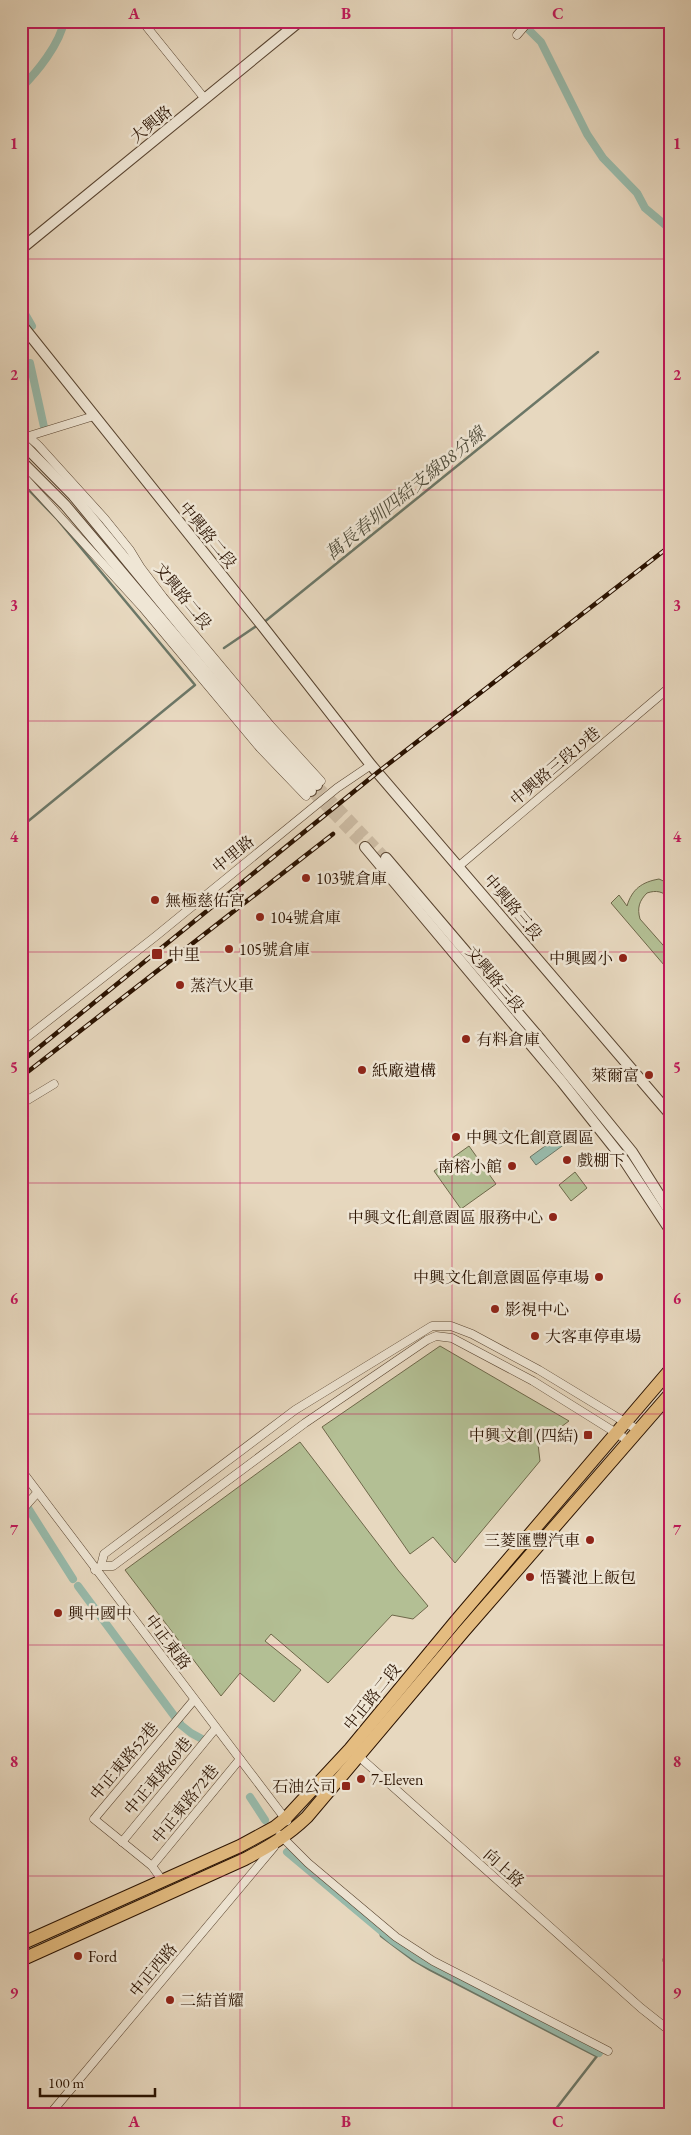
<svg xmlns="http://www.w3.org/2000/svg" width="691" height="2135" viewBox="0 0 691 2135" font-family="'EB Garamond','Noto Serif TC',serif">
<style>
.green{fill:#b3bf94;stroke:#6e684a}
.water{fill:#98bbac;stroke:#6c7767}
.lines{fill:none;stroke-linecap:round;stroke-linejoin:round}
.stream{stroke:#6c7767;stroke-width:2.5}
.canal{stroke:#98bbac;stroke-width:8}
.tertiary-tunnel{stroke:#cbbaa2;stroke-width:10;stroke-dasharray:10 5;stroke-linecap:butt}
.minor-casing{stroke:#594430;stroke-width:9}
.tertiary-casing{stroke:#594430;stroke-width:12}
.primary-casing{stroke:#2a1200;stroke-width:14}
.minor{stroke:#efe6d5;stroke-width:8}
.tertiary{stroke:#efe6d5;stroke-width:10}
.primary{stroke:#e4bc80;stroke-width:12}
.rail-casing{stroke:#2a1200;stroke-width:4.5}
.rail{stroke:#efe6d5;stroke-width:2.5;stroke-dasharray:8;stroke-linecap:butt}
.grid{fill:none;stroke:#c2185b;stroke-width:1;stroke-opacity:0.55}
.poi-dot{fill:#8f2418;stroke:#efe6d5;stroke-width:2}
.labels{text-anchor:middle;dominant-baseline:central;stroke-width:5;stroke-linejoin:round;paint-order:stroke}
.street-label{font-size:16px;fill:#2a1200;stroke:#efe6d5}
.poi-label{font-size:16px;fill:#2a1200;stroke:#efe6d5;text-anchor:start}
.water-label{font-size:18px;font-style:italic;fill:#504d3c;stroke:#efe6d5}
.neatline{fill:none;stroke:#c2185b;stroke-width:2}
.grid-label{font-size:16px;text-anchor:middle;font-weight:bold;fill:#c2185b}
</style>
<rect width="100%" height="100%" fill="#e7d8bf"/>
<filter id="stains"><feTurbulence type="fractalNoise" baseFrequency=".004" numOctaves="4"/><feColorMatrix values="0 0 0 0 .2 0 0 0 0 .09 0 0 0 0 .02 0 0 0 .5 -.17"/></filter>
<radialGradient id="worn" r=".72"><stop offset=".6" stop-color="#630" stop-opacity="0"/><stop offset="1" stop-color="#630" stop-opacity=".3"/></radialGradient>
<g class="green">
<path d="M 659,879 L 670,884 L 670,899 C 663,891 656,890 647,893 C 639,901 637,908 640,919 L 670,953 L 670,972 L 611,903 L 619,895 L 627,906 C 632,889 642,882 659,879 Z"/>
<path d="M 469,1146 L 496,1184 L 461,1209 L 434,1171 Z"/>
<path d="M 575,1172 L 587,1188 L 571,1201 L 559,1185 Z"/>
<path d="M 440,1346 L 569,1421 L 538,1444 L 540,1461 L 455,1563 L 433,1537 L 410,1554 L 322,1427 Z"/>
<path d="M 300,1442 L 398,1570 L 428,1606 L 413,1619 L 392,1615 L 328,1683 L 271,1634 L 265,1641 L 301,1670 L 274,1702 L 240,1673 L 221,1696 L 125,1570 Z"/>
</g>
<path class="water" d="M 563,1133 L 569,1141 L 536,1165 L 530,1157 Z"/>
<g class="lines">
<g class="stream">
<path d="M 21,482 L 57,519 L 195,685 L 21,827"/>
<path d="M 263,623 L 598,352"/>
<path d="M 224,648 L 258,625"/>
<path d="M 343,1899 L 342,1901 L 380,1932 L 381,1936 L 413,1960 L 430,1970 L 594,2055 L 597,2056 L 599,2053"/>
<path d="M 552,2114 L 597,2056"/>
</g>
<g class="canal">
<path d="M 520,21 L 541,42 L 587,134 L 603,158 L 637,193 L 645,208 L 670,229"/>
<path d="M 21,88 C 37,72 60,44 64,21"/>
<path d="M 21,307 L 32,326"/>
<path d="M 30,363 L 44,427"/>
<path d="M 21,506 L 26,488"/>
<path d="M 21,1497 L 73,1579"/>
<path d="M 78,1586 L 181,1725 L 191,1733 L 202,1739"/>
<path d="M 250,1797 L 265,1820"/>
<path d="M 287,1852 L 392,1940 L 419,1959 L 599,2053 L 600,2051"/>
</g>
<g class="tertiary-tunnel">
<path d="M 317,785 L 386,858"/>
<path d="M 311,791 L 365,847"/>
</g>
<g class="minor-casing">
<g id="minor">
<path d="M 142,21 L 205,99"/>
<path d="M 517,35 L 529,21"/>
<path d="M 21,430 L 38,445 L 105,519 L 130,550 L 141,568 L 163,597 L 270,725 L 321,781"/>
<path d="M 26,437 L 94,416"/>
<path d="M 21,474 L 143,608 L 260,748 L 306,796"/>
<path d="M 459,866 L 670,687"/>
<path d="M 21,1042 L 156,936 L 337,788 L 371,765"/>
<path d="M 21,1104 L 54,1084"/>
<path d="M 21,1470 L 287,1821"/>
<path d="M 21,1511 L 37,1493"/>
<path d="M 101,1566 L 104,1554 L 295,1410 L 432,1326 L 451,1326 L 472,1334 L 539,1370 L 638,1430"/>
<path d="M 95,1570 L 101,1566 L 113,1566 L 305,1423 L 427,1340 L 436,1336 L 452,1338 L 533,1381 L 629,1441"/>
<path d="M 355,1753 L 641,2008 L 670,2031"/>
<path d="M 280,1835 L 308,1863 L 396,1937 L 433,1961 L 608,2051"/>
<path d="M 122,1842 L 216,1728"/>
<path d="M 152,1866 L 240,1759"/>
<path d="M 162,1880 L 152,1866 L 94,1819 L 194,1700"/>
<path d="M 667,1960 L 670,1962"/>
<path d="M 50,2114 L 274,1847"/>
</g>
</g>
<g class="tertiary-casing">
<g id="tertiary">
<path d="M 21,249 L 300,21"/>
<path d="M 21,324 L 264,628 L 371,765 L 670,1114"/>
<path d="M 21,442 L 73,495 L 278,745 L 317,785"/>
<path d="M 21,461 L 65,505 L 271,749 L 311,791"/>
<path d="M 365,847 L 562,1082 L 624,1160 L 670,1230"/>
<path d="M 386,858 L 541,1040 L 632,1152 L 670,1212"/>
</g>
</g>
<g class="primary-casing">
<g id="primary">
<path d="M 21,1944 L 240,1846 L 275,1827 L 285,1819 L 350,1749 L 455,1622 L 670,1370"/>
<path d="M 21,1960 L 245,1859 C 270,1846 287,1836 307,1817 L 464,1631 L 670,1394"/>
</g>
</g>
<use href="#minor" class="minor"/>
<use href="#tertiary" class="tertiary"/>
<use href="#primary" class="primary"/>
<g class="rail-casing">
<g id="rail">
<path d="M 21,1062 L 378,772 L 670,546"/>
<path d="M 21,1077 L 333,834"/>
</g>
</g>
<use href="#rail" class="rail"/>
</g>
<path class="grid" d="M 240,21 L 240,2114M 452,21 L 452,2114M 21,259 L 670,259M 21,490 L 670,490M 21,721 L 670,721M 21,952 L 670,952M 21,1183 L 670,1183M 21,1414 L 670,1414M 21,1645 L 670,1645M 21,1876 L 670,1876"/>
<g class="poi-dot">
<circle cx="306" cy="878" r="5"/>
<circle cx="155" cy="900" r="5"/>
<circle cx="260" cy="917" r="5"/>
<circle cx="229" cy="949" r="5"/>
<rect x="151" y="948" width="12" height="12" rx="2.5"/>
<circle cx="623" cy="958" r="5"/>
<circle cx="180" cy="985" r="5"/>
<circle cx="466" cy="1039" r="5"/>
<circle cx="362" cy="1070" r="5"/>
<circle cx="649" cy="1075" r="5"/>
<circle cx="456" cy="1137" r="5"/>
<circle cx="567" cy="1160" r="5"/>
<circle cx="512" cy="1166" r="5"/>
<circle cx="553" cy="1217" r="5"/>
<circle cx="599" cy="1277" r="5"/>
<circle cx="495" cy="1309" r="5"/>
<circle cx="535" cy="1336" r="5"/>
<rect x="583" y="1430" width="10" height="10" rx="2.5"/>
<circle cx="590" cy="1540" r="5"/>
<circle cx="530" cy="1577" r="5"/>
<circle cx="58" cy="1613" r="5"/>
<circle cx="361" cy="1779" r="5"/>
<rect x="341" y="1781" width="10" height="10" rx="2.5"/>
<circle cx="78" cy="1956" r="5"/>
<circle cx="170" cy="2000" r="5"/>
</g>
<g class="labels">
<g class="street-label">
<text transform="translate(151 124) rotate(-39)">大興路</text>
<text transform="translate(208 535) rotate(51)">中興路二段</text>
<text transform="translate(183 596) rotate(51)">文興路二段</text>
<text transform="translate(555 766) rotate(-40)">中興路三段19巷</text>
<text transform="translate(233 854) rotate(-39)">中里路</text>
<text transform="translate(513 907) rotate(50)">中興路三段</text>
<text transform="translate(495 979) rotate(50)">文興路二段</text>
<text transform="translate(168 1642) rotate(53)">中正東路</text>
<text transform="translate(372 1697) rotate(-51)">中正路二段</text>
<text transform="translate(124 1761) rotate(-50)">中正東路52巷</text>
<text transform="translate(158 1776) rotate(-50)">中正東路60巷</text>
<text transform="translate(185 1804) rotate(-51)">中正東路72巷</text>
<text transform="translate(504 1868) rotate(42)">向上路</text>
<text transform="translate(153 1970) rotate(-50)">中正西路</text>
</g>
<g class="poi-label">
<text x="316" y="878">103號倉庫</text>
<text x="165" y="900">無極慈佑宮</text>
<text x="270" y="917">104號倉庫</text>
<text x="239" y="949">105號倉庫</text>
<text x="168" y="954">中里</text>
<text x="613" y="958" text-anchor="end">中興國小</text>
<text x="190" y="985">蒸汽火車</text>
<text x="476" y="1039">有料倉庫</text>
<text x="372" y="1070">紙廠遺構</text>
<text x="639" y="1075" text-anchor="end">萊爾富</text>
<text x="466" y="1137">中興文化創意園區</text>
<text x="577" y="1160">戲棚下</text>
<text x="502" y="1166" text-anchor="end">南榕小館</text>
<text x="543" y="1217" text-anchor="end">中興文化創意園區 服務中心</text>
<text x="589" y="1277" text-anchor="end">中興文化創意園區停車場</text>
<text x="505" y="1309">影視中心</text>
<text x="545" y="1336">大客車停車場</text>
<text x="578" y="1435" text-anchor="end">中興文創 (四結)</text>
<text x="580" y="1540" text-anchor="end">三菱匯豐汽車</text>
<text x="540" y="1577">悟饕池上飯包</text>
<text x="68" y="1613">興中國中</text>
<text x="371" y="1779">7-Eleven</text>
<text x="336" y="1786" text-anchor="end">石油公司</text>
<text x="88" y="1956">Ford</text>
<text x="180" y="2000">二結首耀</text>
</g>
<g class="water-label">
<text transform="translate(405 493) rotate(-39)">萬長春圳四結支線B8分線</text>
</g>
</g>
<rect width="691" height="2135" fill="none" stroke="#e7d8bf" stroke-width="55"/>
<path d="M40 2088v8h115v-8" fill="none" stroke="#2a1200" stroke-width="2.5"/>
<text x="48" y="2088" font-size="15" fill="#2a1200" stroke="#efe6d5" stroke-width="4" paint-order="stroke">100 m</text>
<rect x="28" y="28" width="636" height="2080" class="neatline"/>
<g class="grid-label">
<text x="134" y="19">A</text>
<text x="346" y="19">B</text>
<text x="558" y="19">C</text>
<text x="14" y="149">1</text>
<text x="677" y="149">1</text>
<text x="14" y="380">2</text>
<text x="677" y="380">2</text>
<text x="14" y="611">3</text>
<text x="677" y="611">3</text>
<text x="14" y="842">4</text>
<text x="677" y="842">4</text>
<text x="14" y="1073">5</text>
<text x="677" y="1073">5</text>
<text x="14" y="1304">6</text>
<text x="677" y="1304">6</text>
<text x="14" y="1535">7</text>
<text x="677" y="1535">7</text>
<text x="14" y="1767">8</text>
<text x="677" y="1767">8</text>
<text x="14" y="1998">9</text>
<text x="677" y="1998">9</text>
<text x="134" y="2127">A</text>
<text x="346" y="2127">B</text>
<text x="558" y="2127">C</text>
</g>
<rect width="100%" height="100%" filter="url(#stains)"/>
<rect width="100%" height="100%" fill="url(#worn)"/>
</svg>
